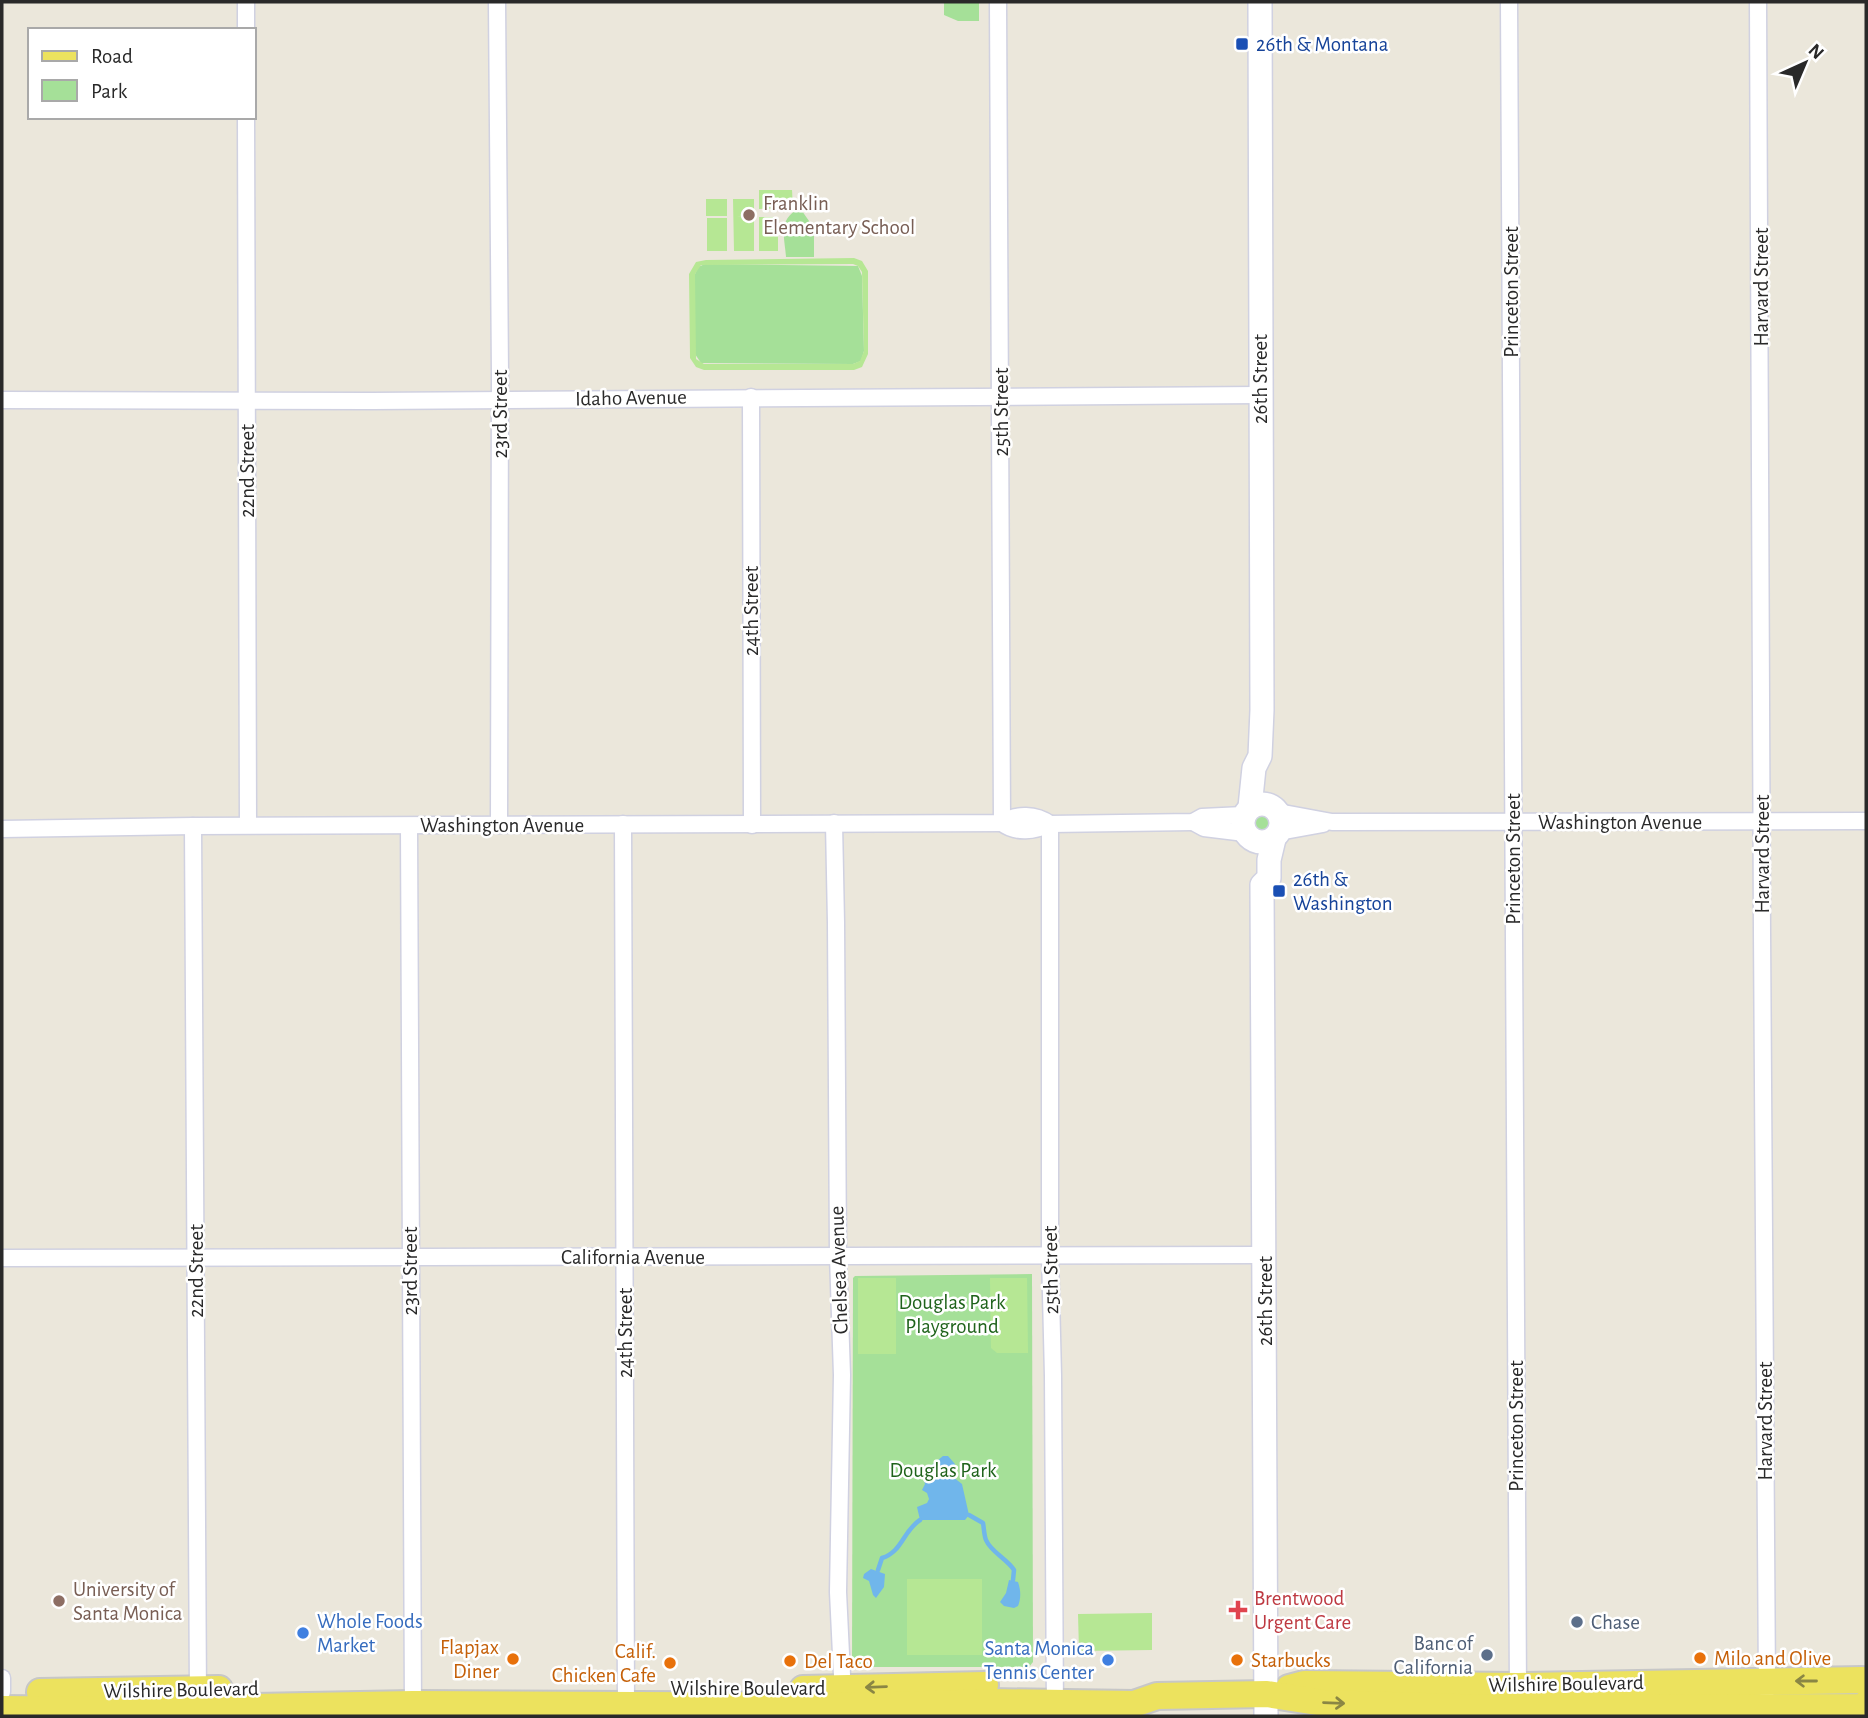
<svg xmlns="http://www.w3.org/2000/svg" width="1868" height="1718" viewBox="0 0 1868 1718" font-family="'Alegreya Sans',sans-serif">
<style>
.green{fill:#a5e098}
.pitch{fill:#b6e794;fill-rule:evenodd}
.water{fill:#70b6eb}
.lines{fill:none;stroke-linecap:round;stroke-linejoin:round}
.stream{stroke:#70b6eb;stroke-width:4.5}
.street-casing{stroke:#d0d1e1;stroke-width:19}
.secondary-casing{stroke:#d0d1e1;stroke-width:26}
.primary-casing{stroke:#c7c7c7;stroke-width:30}
.street{stroke:#fff;stroke-width:16}
.secondary{stroke:#fff;stroke-width:23}
.primary{stroke:#ece25e;stroke-width:26}
.oneway{stroke:#8a8644}
.transit-dot{fill:#1a4fb4;stroke:#fff;stroke-width:2.5}
.education-dot{fill:#8d6e63;stroke:#fff;stroke-width:2.5}
.health-dot{fill:#e0444e;stroke:#fff;stroke-width:2.5}
.service-dot{fill:#5c6f8a;stroke:#fff;stroke-width:2.5}
.shop-dot{fill:#3f7fe0;stroke:#fff;stroke-width:2.5}
.food-dot{fill:#e8710a;stroke:#fff;stroke-width:2.5}
.labels{text-anchor:middle;dominant-baseline:central;stroke-width:5;stroke-linejoin:round;paint-order:stroke}
.transit-label{font-size:21px;fill:#164399;stroke:#fff;text-anchor:start}
.education-label{font-size:21px;fill:#785e54;stroke:#fff;text-anchor:start}
.street-label{font-size:21px;fill:#292929;stroke:#fff}
.park-label{font-size:21px;fill:#1f631b;stroke:#fff}
.health-label{font-size:21px;fill:#be3a42;stroke:#fff;text-anchor:start}
.shop-label{font-size:21px;fill:#366cbe;stroke:#fff;text-anchor:start}
.service-label{font-size:21px;fill:#4e5e75;stroke:#fff;text-anchor:start}
.food-label{font-size:21px;fill:#c56008;stroke:#fff;text-anchor:start}
</style>
<rect width="100%" height="100%" fill="#ebe7db"/>
<g class="green">
<path d="M 944,2 L 979,2 L 979,21 L 958,21 L 944,15 Z"/>
<path d="M 795,211 L 802,211 L 814,228 L 814,257 L 786,257 C 785,240 778,222 795,211 Z"/>
<path d="M 705,264 L 858,266 L 862,276 L 864,351 L 861,361 L 853,364 L 701,363 L 695,354 L 695,274 L 698,267 Z"/>
<circle cx="1262" cy="822" r="13"/>
<path d="M 1032,1274 L 1033,1662 L 1029,1667 L 859,1667 L 852,1662 L 853,1278 L 855,1276 Z"/>
</g>
<g class="pitch">
<path d="M 759,190 L 792,190 L 793,208 L 759,209 Z"/>
<rect x="706" y="199" width="21" height="17"/>
<path d="M 733,199 L 754,199 L 754,216 L 737,217 L 754,217 L 754,251 L 734,251 Z"/>
<rect x="759" y="217" width="19" height="34"/>
<rect x="707" y="218" width="20" height="33"/>
<path d="M 854,258 L 862,261 L 868,271 L 868,354 L 862,367 L 854,370 L 704,370 L 696,367 L 690,358 L 689,274 L 696,262 L 706,260 ZM 853,264 L 858,266 L 862,272 L 864,351 L 860,361 L 853,364 L 704,364 L 696,359 L 695,274 L 701,265 Z"/>
<rect x="858" y="1278" width="38" height="76"/>
<path d="M 990,1278 L 1027,1278 L 1028,1353 L 997,1353 L 991,1348 Z"/>
<rect x="907" y="1579" width="75" height="76"/>
<path d="M 1152,1613 L 1152,1650 L 1079,1651 L 1078,1614 Z"/>
</g>
<g class="water">
<path d="M 943,1456 L 948,1456 L 955,1464 L 953,1477 L 962,1484 L 969,1515 L 965,1520 L 920,1520 L 917,1507 L 927,1503 L 929,1499 L 927,1493 L 922,1490 L 925,1484 L 922,1473 Z"/>
<path d="M 871,1569 L 885,1574 L 884,1587 L 876,1598 L 873,1595 L 869,1581 L 863,1578 L 864,1574 Z"/>
<path d="M 1009,1580 L 1018,1582 C 1021,1591 1021,1598 1018,1606 L 1014,1608 L 1004,1606 L 1000,1602 L 1006,1593 Z"/>
</g>
<g class="lines">
<g class="stream">
<path d="M 969,1515 L 983,1523 C 984,1528 984,1535 986,1540 C 991,1552 1007,1559 1014,1570 L 1013,1580"/>
<path d="M 878,1570 L 882,1558 C 902,1552 903,1531 920,1520"/>
</g>
<g class="street-casing">
<g id="street">
<path d="M 246,2 L 246,30"/>
<path d="M 497,2 L 500,375 L 499,825"/>
<path d="M 998,2 L 1002,823"/>
<path d="M 1509,2 L 1518,1693"/>
<path d="M 1758,2 L 1762,932 L 1767,1690"/>
<path d="M 246,117 L 248,825"/>
<path d="M 751,397 L 752,825"/>
<path d="M 2,400 L 372,401 L 1260,395"/>
<path d="M 1278,812 L 1332,822 L 1866,821"/>
<path d="M 1193,822 L 1204,828 L 1245,833"/>
<path d="M 834,823 L 836,923 L 838,1256 L 842,1375 L 838,1592 L 843,1696"/>
<path d="M 1002,823 C 1016,834 1035,831 1050,824 L 1193,822 L 1202,817 L 1243,815"/>
<path d="M 623,824 L 626,1711"/>
<path d="M 1050,824 L 1050,1255 L 1053,1376 L 1055,1716"/>
<path d="M 193,826 L 198,1698"/>
<path d="M 409,826 L 413,1712"/>
<path d="M 2,829 L 193,826 L 1002,823 C 1016,813 1036,814 1050,824"/>
<path d="M 1279,832 L 1323,824"/>
<path d="M 2,1258 L 1264,1255"/>
<path d="M 2,1678 L 2,1692"/>
</g>
</g>
<g class="secondary-casing">
<g id="secondary">
<circle cx="1262" cy="823" r="19"/>
<path d="M 1250,807 L 1254,768 L 1260,756 L 1262,710 L 1260,2"/>
<path d="M 1266,1716 L 1262,885 L 1269,878 L 1269,860 L 1274,839"/>
</g>
</g>
<g class="primary-casing">
<g id="primary">
<path d="M 1289,1688 L 1304,1684 L 1518,1686 L 1862,1680 L 1866,1683"/>
<path d="M 803,1689 L 985,1685"/>
<path d="M 40,1692 L 219,1689"/>
<path d="M 2,1709 L 100,1710 L 413,1704 L 860,1706 L 990,1702 L 1134,1704 L 1157,1696 L 1267,1694 L 1324,1703 L 1494,1708 L 1862,1707 L 1866,1704"/>
</g>
</g>
<use href="#street" class="street"/>
<use href="#secondary" class="secondary"/>
<use href="#primary" class="primary"/>
</g>
<defs><path id="oneway-shaft" d="M-6 0H5M1.5-3L5.5 0L1.5 3" fill="none" stroke-width="1.6" stroke-linecap="round" stroke-linejoin="round" transform="scale(1.75)"/></defs>
<g class="oneway">
<use href="#oneway-shaft" transform="translate(1806 1681) rotate(180)"/>
<use href="#oneway-shaft" transform="translate(876 1687) rotate(178)"/>
<use href="#oneway-shaft" transform="translate(1334 1703) rotate(2)"/>
</g>
<g class="transit-dot">
<rect x="1235" y="37" width="14" height="14" rx="3.5"/>
<rect x="1272" y="884" width="14" height="14" rx="3.5"/>
</g>
<g class="education-dot">
<circle cx="749" cy="215" r="7"/>
<circle cx="59" cy="1601" r="7"/>
</g>
<path class="health-dot" d="M1234.5 1599.5h7v7h7v7h-7v7h-7v-7h-7v-7h7z"/>
<g class="service-dot">
<circle cx="1577" cy="1622" r="7"/>
<circle cx="1487" cy="1655" r="7"/>
</g>
<g class="shop-dot">
<circle cx="303" cy="1633" r="7"/>
<circle cx="1108" cy="1660" r="7"/>
</g>
<g class="food-dot">
<circle cx="1700" cy="1658" r="7"/>
<circle cx="513" cy="1659" r="7"/>
<circle cx="1237" cy="1660" r="7"/>
<circle cx="790" cy="1661" r="7"/>
<circle cx="670" cy="1663" r="7"/>
</g>
<g class="labels">
<g class="transit-label">
<text x="1256" y="44">26th &amp; Montana</text>
<text x="1293" y="879">26th &amp;<tspan x="1293" dy="24">Washington</tspan></text>
</g>
<g class="education-label">
<text x="763" y="203">Franklin<tspan x="763" dy="24">Elementary School</tspan></text>
<text x="73" y="1589">University of<tspan x="73" dy="24">Santa Monica</tspan></text>
</g>
<g class="street-label">
<text transform="translate(1761 287) rotate(-90)">Harvard Street</text>
<text transform="translate(1511 292) rotate(-90)">Princeton Street</text>
<text transform="translate(1260 379) rotate(-90)">26th Street</text>
<text transform="translate(631 398) rotate(-1)">Idaho Avenue</text>
<text transform="translate(1001 412) rotate(-90)">25th Street</text>
<text transform="translate(500 414) rotate(-90)">23rd Street</text>
<text transform="translate(247 471) rotate(-90)">22nd Street</text>
<text transform="translate(751 611) rotate(-90)">24th Street</text>
<text x="1620" y="822">Washington Avenue</text>
<text x="502" y="825">Washington Avenue</text>
<text transform="translate(1762 854) rotate(-90)">Harvard Street</text>
<text transform="translate(1513 859) rotate(-90)">Princeton Street</text>
<text x="633" y="1257">California Avenue</text>
<text transform="translate(839 1270) rotate(-92)">Chelsea Avenue</text>
<text transform="translate(1051 1270) rotate(-91)">25th Street</text>
<text transform="translate(196 1271) rotate(-90)">22nd Street</text>
<text transform="translate(410 1271) rotate(-90)">23rd Street</text>
<text transform="translate(1265 1301) rotate(-90)">26th Street</text>
<text transform="translate(625 1333) rotate(-90)">24th Street</text>
<text transform="translate(1765 1421) rotate(-90)">Harvard Street</text>
<text transform="translate(1516 1426) rotate(-90)">Princeton Street</text>
<text transform="translate(1566 1684) rotate(-1)">Wilshire Boulevard</text>
<text x="748" y="1688">Wilshire Boulevard</text>
<text transform="translate(181 1690) rotate(-1)">Wilshire Boulevard</text>
</g>
<g class="park-label">
<text x="952" y="1302">Douglas Park<tspan x="952" dy="24">Playground</tspan></text>
<text x="943" y="1470">Douglas Park</text>
</g>
<g class="health-label">
<text x="1254" y="1598">Brentwood<tspan x="1254" dy="24">Urgent Care</tspan></text>
</g>
<g class="shop-label">
<text x="317" y="1621">Whole Foods<tspan x="317" dy="24">Market</tspan></text>
<text x="1094" y="1648" text-anchor="end">Santa Monica<tspan x="1094" dy="24">Tennis Center</tspan></text>
</g>
<g class="service-label">
<text x="1591" y="1622">Chase</text>
<text x="1473" y="1643" text-anchor="end">Banc of<tspan x="1473" dy="24">California</tspan></text>
</g>
<g class="food-label">
<text x="499" y="1647" text-anchor="end">Flapjax<tspan x="499" dy="24">Diner</tspan></text>
<text x="656" y="1651" text-anchor="end">Calif.<tspan x="656" dy="24">Chicken Cafe</tspan></text>
<text x="1714" y="1658">Milo and Olive</text>
<text x="1251" y="1660">Starbucks</text>
<text x="804" y="1661">Del Taco</text>
</g>
</g>
<rect width="1868" height="1718" fill="none" stroke="#292929" stroke-width="7"/>
<rect x="28" y="28" width="228" height="91" fill="#ffffff" stroke="#a9a9a9" stroke-width="2"/>
<rect x="42" y="51" width="35" height="10" fill="#ece25e" stroke="#a9a9a9" stroke-width="2"/>
<text x="91" y="63" font-size="21" fill="#292929">Road</text>
<rect x="42" y="80" width="35" height="21" fill="#a5e098" stroke="#a9a9a9" stroke-width="2"/>
<text x="91" y="98" font-size="21" fill="#292929">Park</text>
<g transform="translate(1805 63) rotate(44)" stroke="#ffffff" stroke-width="5" paint-order="stroke">
<path d="M0-5L12 26L0 18L-12 26Z" fill="#292929"/>
<text y="-10" font-size="19" font-weight="bold" text-anchor="middle" fill="#292929">N</text>
</g>
</svg>
